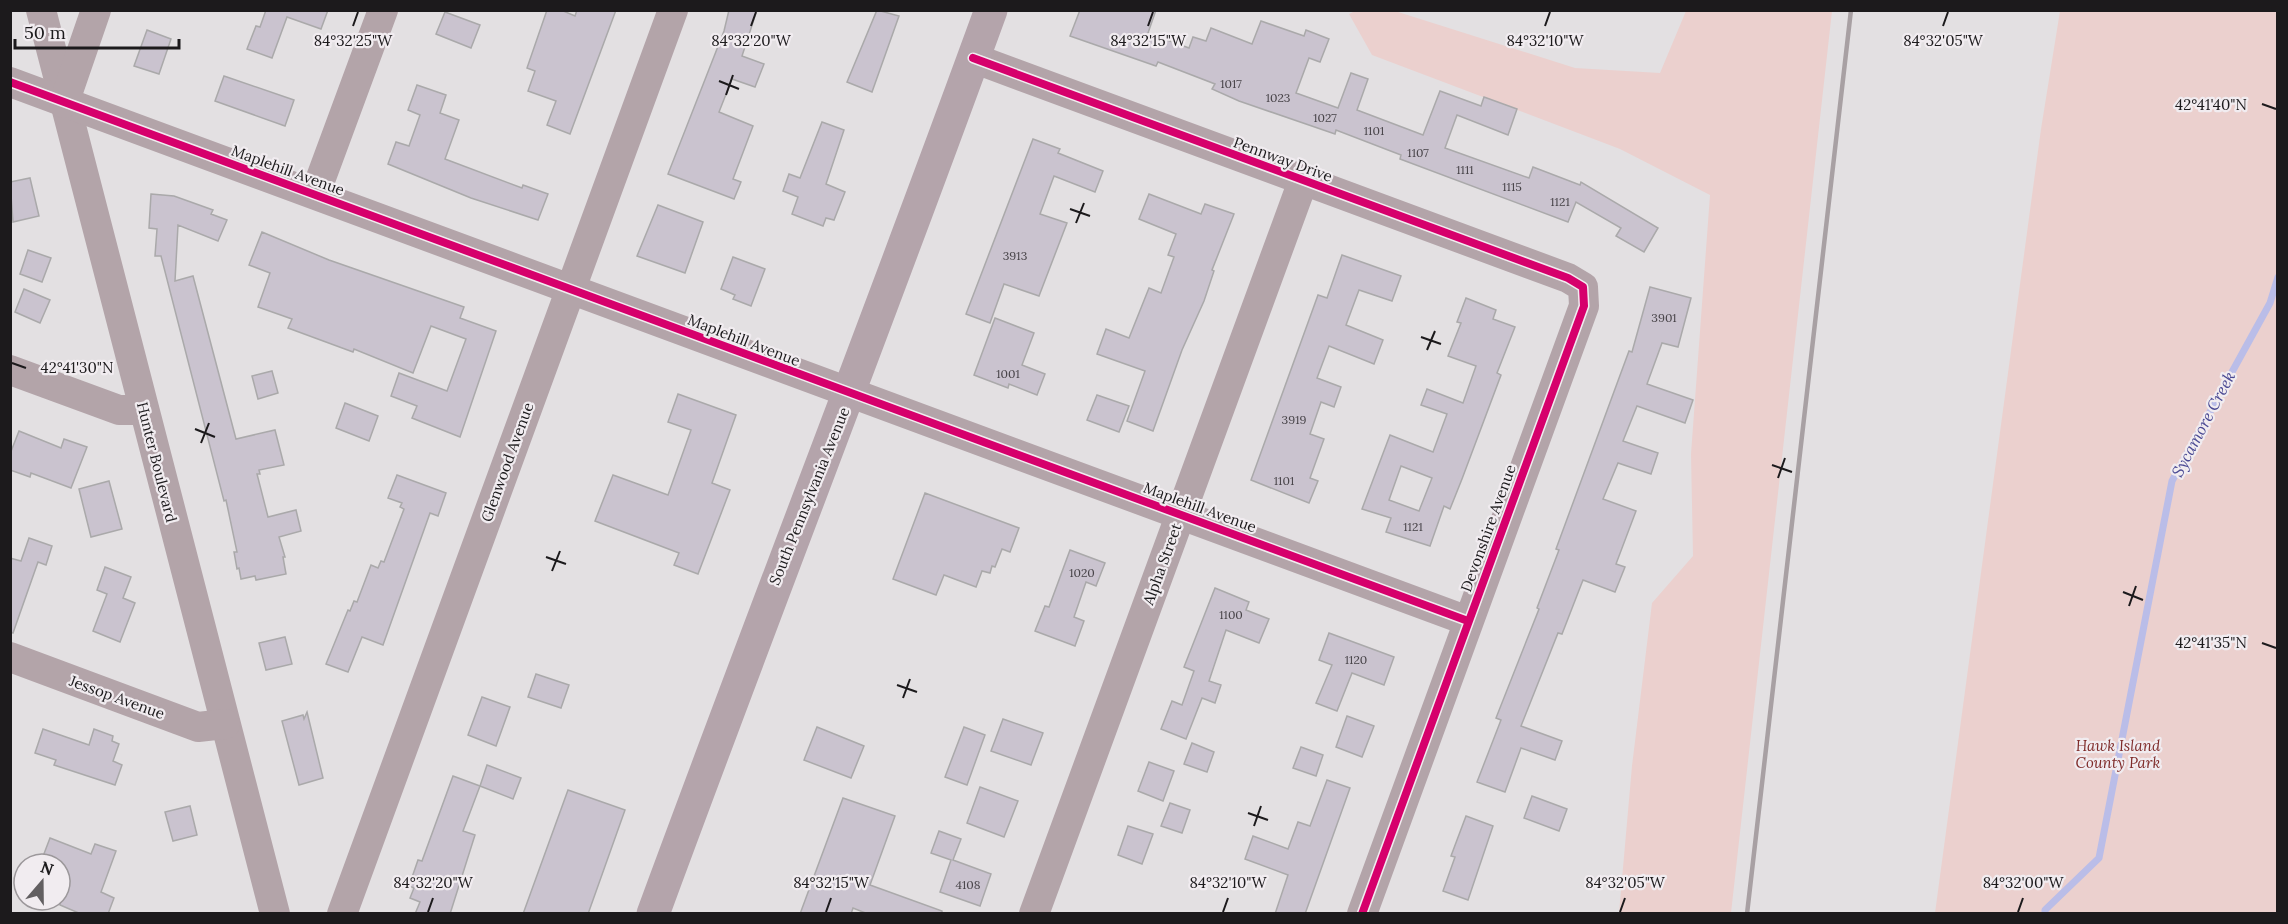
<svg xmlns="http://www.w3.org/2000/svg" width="2288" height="924" viewBox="0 0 2288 924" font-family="Lora,serif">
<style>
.green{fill:#ebd0ce}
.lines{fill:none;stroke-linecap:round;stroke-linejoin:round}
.stream{stroke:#babde8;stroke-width:7}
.building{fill:#cac3cf;stroke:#aaa9aa;stroke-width:1.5;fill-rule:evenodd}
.minor{stroke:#b3a4a9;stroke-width:30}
.major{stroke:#b4a4ab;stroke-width:33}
.rail{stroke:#a8a0a3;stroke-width:4.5}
.cycleway-casing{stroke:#f1ecf0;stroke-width:11}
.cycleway{stroke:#d6006c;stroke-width:8}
.ticks{fill:none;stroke:#1c1a1c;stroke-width:2}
.labels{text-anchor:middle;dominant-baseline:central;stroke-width:4.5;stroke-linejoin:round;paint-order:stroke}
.number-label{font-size:12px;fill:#484449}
.street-label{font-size:15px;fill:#1c1a1c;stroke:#f1ecf0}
.park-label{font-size:15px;font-style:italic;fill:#7f2b29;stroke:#f1ecf0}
.water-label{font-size:16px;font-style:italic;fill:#4a4993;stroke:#f1ecf0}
.ticks-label{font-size:15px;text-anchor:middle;fill:#1c1a1c;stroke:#f1ecf0;stroke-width:4.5;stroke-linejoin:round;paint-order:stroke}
</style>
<rect width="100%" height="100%" fill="#e3e0e2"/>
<g class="green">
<path d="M 1355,11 L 1395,11 L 1575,68 L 1660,73 L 1686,11 L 1832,11 L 1731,913 L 1619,913 L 1632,766 L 1652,603 L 1693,556 L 1691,454 L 1710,195 L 1620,149 L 1372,55 L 1349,14 Z"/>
<path d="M 2060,11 L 2277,11 L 2277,913 L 1935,913 L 2041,129 Z"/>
</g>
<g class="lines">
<path class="stream" d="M 2045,914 L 2045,910 L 2099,858 L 2172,481 L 2270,303 L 2278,277"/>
</g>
<g class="building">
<path d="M 266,10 L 328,10 L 321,29 L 287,17 L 272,58 L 247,49 L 256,26 L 260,27 Z"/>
<path d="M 547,10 L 561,10 L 575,16 L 577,10 L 616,10 L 570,134 L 547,125 L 556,101 L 528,91 L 535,71 L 527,68 Z"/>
<path d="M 729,10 L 757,10 L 742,56 L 764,64 L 755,87 L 732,79 L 719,112 L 753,126 L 733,179 L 741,182 L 734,199 L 668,174 L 724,31 Z"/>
<path d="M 877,10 L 899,16 L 872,92 L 847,82 Z"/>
<path d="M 1080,10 L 1156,10 L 1148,33 L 1189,48 L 1193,37 L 1206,41 L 1211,28 L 1252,44 L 1261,21 L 1304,36 L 1306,30 L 1329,39 L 1320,62 L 1309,58 L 1296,93 L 1338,108 L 1351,73 L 1368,79 L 1357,110 L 1423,135 L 1440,91 L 1481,106 L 1484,97 L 1517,109 L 1508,135 L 1457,115 L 1445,148 L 1529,178 L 1533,167 L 1580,185 L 1581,182 L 1658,228 L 1644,252 L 1616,236 L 1621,228 L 1576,202 L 1568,222 L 1400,159 L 1401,155 L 1336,130 L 1335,134 L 1239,101 L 1212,89 L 1215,84 L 1158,62 L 1156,66 L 1070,36 Z"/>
<path d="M 445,12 L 480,25 L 471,48 L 436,34 Z"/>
<path d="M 147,30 L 171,39 L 159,74 L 134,66 Z"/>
<path d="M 224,76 L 294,100 L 285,126 L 215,101 Z"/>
<path d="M 417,85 L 446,95 L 440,113 L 459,120 L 445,159 L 522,188 L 523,185 L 548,194 L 538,220 L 471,198 L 388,164 L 396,142 L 409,146 L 420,115 L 408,110 Z"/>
<path d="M 822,122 L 844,130 L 826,184 L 845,192 L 834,220 L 826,218 L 823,226 L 792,214 L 798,197 L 783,191 L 789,174 L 800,178 Z"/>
<path d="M 1033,139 L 1060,149 L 1058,153 L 1103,171 L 1095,192 L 1054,176 L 1040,214 L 1067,223 L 1039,296 L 1004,284 L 990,323 L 966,314 Z"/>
<path d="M 30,178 L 39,216 L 13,222 L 10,182 Z"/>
<path d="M 151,194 L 174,196 L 213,210 L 211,214 L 227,220 L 218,241 L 178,225 L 175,281 L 193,276 L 236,439 L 275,430 L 284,465 L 259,470 L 260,474 L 257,474 L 268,517 L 296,510 L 301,531 L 279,537 L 285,557 L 283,557 L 286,574 L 256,580 L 255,576 L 241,579 L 239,568 L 237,569 L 234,552 L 237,552 L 226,500 L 224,501 L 161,256 L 155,256 L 157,229 L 149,228 Z"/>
<path d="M 1149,194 L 1201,214 L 1205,204 L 1234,214 L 1212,270 L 1214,271 L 1204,301 L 1182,350 L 1153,431 L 1127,421 L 1145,371 L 1097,354 L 1106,329 L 1129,338 L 1149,288 L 1161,293 L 1174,257 L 1168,255 L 1176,234 L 1139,219 Z"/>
<path d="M 658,205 L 703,222 L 685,273 L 637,256 Z"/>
<path d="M 262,232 L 329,260 L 464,307 L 460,318 L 496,331 L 460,437 L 412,418 L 417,406 L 391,396 L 399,373 L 447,391 L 466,339 L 431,326 L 413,373 L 354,349 L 353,352 L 288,328 L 292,319 L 258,307 L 270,273 L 249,265 Z"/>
<path d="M 28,250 L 51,258 L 42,282 L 20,274 Z"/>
<path d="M 1342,255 L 1401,276 L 1392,301 L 1359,290 L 1346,325 L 1383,340 L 1374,364 L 1329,346 L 1317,378 L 1341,387 L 1334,407 L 1321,402 L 1310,434 L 1324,439 L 1310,478 L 1318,481 L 1309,503 L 1251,480 L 1318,295 L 1327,298 Z"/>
<path d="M 733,257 L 765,269 L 751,306 L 733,299 L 735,295 L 721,289 Z"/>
<path d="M 1650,287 L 1691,298 L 1678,347 L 1662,343 L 1647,384 L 1693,400 L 1685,423 L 1637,406 L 1623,441 L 1658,453 L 1651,474 L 1618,463 L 1603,499 L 1636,511 L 1616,564 L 1625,567 L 1615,592 L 1583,580 L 1562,634 L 1558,633 L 1521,726 L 1562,741 L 1555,760 L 1521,748 L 1505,792 L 1477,782 L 1501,720 L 1496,718 L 1539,609 L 1537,608 L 1559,550 L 1556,549 L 1629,351 L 1632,352 Z"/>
<path d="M 24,289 L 50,300 L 40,323 L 15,312 Z"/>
<path d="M 1466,298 L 1496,310 L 1493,319 L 1515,327 L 1497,373 L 1501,375 L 1462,479 L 1450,509 L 1444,506 L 1430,546 L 1386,532 L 1391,518 L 1362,509 L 1390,435 L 1433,452 L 1447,414 L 1421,405 L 1427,389 L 1463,403 L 1476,366 L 1448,356 L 1461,323 L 1457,322 ZM 1401,466 L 1432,478 L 1419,511 L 1389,500 Z"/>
<path d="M 995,318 L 1034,333 L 1022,365 L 1045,374 L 1037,395 L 1009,384 L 1008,388 L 974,375 Z"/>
<path d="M 272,371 L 278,393 L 258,399 L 252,376 Z"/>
<path d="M 678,394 L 736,415 L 712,483 L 730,490 L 698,574 L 674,565 L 679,553 L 595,521 L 613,475 L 668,495 L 691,430 L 668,422 Z"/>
<path d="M 1097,395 L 1129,406 L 1119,432 L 1087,420 Z"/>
<path d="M 345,403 L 378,416 L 369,441 L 336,428 Z"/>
<path d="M 19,431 L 61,448 L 64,439 L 87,447 L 71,488 L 31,473 L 30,477 L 10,470 L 10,454 Z"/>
<path d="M 397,475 L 446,493 L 438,516 L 430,513 L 383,645 L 362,637 L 348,672 L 326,664 L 348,610 L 350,611 L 354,601 L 357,602 L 371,565 L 378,568 L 381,561 L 384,562 L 404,509 L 400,507 L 402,503 L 388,498 Z"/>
<path d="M 109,481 L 122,529 L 91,537 L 79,489 Z"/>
<path d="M 925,493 L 1019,528 L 1010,552 L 1002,549 L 995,567 L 992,566 L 990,573 L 982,571 L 976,587 L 944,575 L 936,595 L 893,579 Z"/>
<path d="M 29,538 L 52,546 L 46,565 L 38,562 L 13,633 L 10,632 L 10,558 L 21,561 Z"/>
<path d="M 1070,550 L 1105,563 L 1096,586 L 1086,582 L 1074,617 L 1084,621 L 1075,646 L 1035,631 L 1045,606 L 1049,607 Z"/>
<path d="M 105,567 L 131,577 L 123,598 L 135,603 L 120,642 L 93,631 L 107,594 L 97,590 Z"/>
<path d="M 1215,588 L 1249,602 L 1246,610 L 1269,619 L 1259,643 L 1226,630 L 1209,681 L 1221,685 L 1215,703 L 1202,698 L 1186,739 L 1161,729 L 1172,701 L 1182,705 L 1194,671 L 1184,667 Z"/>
<path d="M 1329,633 L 1394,657 L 1384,685 L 1352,673 L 1337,711 L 1316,703 L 1332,665 L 1319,660 Z"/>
<path d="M 285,637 L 292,664 L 266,670 L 259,643 Z"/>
<path d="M 536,674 L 569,685 L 561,708 L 528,697 Z"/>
<path d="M 482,697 L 510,707 L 496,746 L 468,735 Z"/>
<path d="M 307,712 L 323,778 L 299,785 L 282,721 L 303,715 L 304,719 Z"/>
<path d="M 1347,716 L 1374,726 L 1362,757 L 1336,747 Z"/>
<path d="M 1003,719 L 1043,733 L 1031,765 L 991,751 Z"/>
<path d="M 817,727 L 864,746 L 851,778 L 804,760 Z"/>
<path d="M 964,727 L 985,735 L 967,785 L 945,777 Z"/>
<path d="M 43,729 L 89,745 L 94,729 L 113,736 L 112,741 L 119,744 L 113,761 L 122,765 L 115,785 L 54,765 L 56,760 L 35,753 Z"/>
<path d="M 1192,743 L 1214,752 L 1207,772 L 1184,764 Z"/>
<path d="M 1301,747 L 1323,755 L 1316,776 L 1293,768 Z"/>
<path d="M 1149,762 L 1174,771 L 1163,801 L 1138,791 Z"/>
<path d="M 487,765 L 521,778 L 513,799 L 480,786 Z"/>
<path d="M 453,776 L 480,786 L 463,831 L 475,835 L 450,914 L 415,914 L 420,902 L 410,898 L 414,888 L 409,886 L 418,860 L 422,861 Z"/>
<path d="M 1327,780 L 1350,788 L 1305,914 L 1275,914 L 1288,875 L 1245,859 L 1253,836 L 1288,849 L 1298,822 L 1310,826 Z"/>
<path d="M 980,787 L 1018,801 L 1004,837 L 967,823 Z"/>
<path d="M 568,790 L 625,810 L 588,914 L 523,914 Z"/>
<path d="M 1532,796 L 1567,809 L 1559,831 L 1524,818 Z"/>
<path d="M 843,798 L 895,816 L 870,885 L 942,911 L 942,914 L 868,914 L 853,908 L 851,914 L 800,914 Z"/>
<path d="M 1170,803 L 1190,810 L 1182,833 L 1161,826 Z"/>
<path d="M 190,806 L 197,835 L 173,841 L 165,812 Z"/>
<path d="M 1466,816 L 1493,826 L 1468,900 L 1443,891 L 1455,857 L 1451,856 Z"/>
<path d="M 1128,826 L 1153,834 L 1142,864 L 1118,855 Z"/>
<path d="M 939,831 L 961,839 L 953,860 L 991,874 L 980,906 L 940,892 L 951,860 L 931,853 Z"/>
<path d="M 50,838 L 91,854 L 95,844 L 116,851 L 101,892 L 114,898 L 108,914 L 81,914 L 60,905 L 60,864 L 42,859 Z"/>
</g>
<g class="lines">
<g class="minor">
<path d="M 41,10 L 275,914"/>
<path d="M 973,58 L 1568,278 L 1583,287 L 1584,306 L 1362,914"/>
<path d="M 10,82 L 1468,621"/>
<path d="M 64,103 L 96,10"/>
<path d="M 315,194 L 383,10"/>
<path d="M 10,370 L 119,410 L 144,410"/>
<path d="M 10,657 L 198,727 L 225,724"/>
<path d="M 342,914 L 673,10"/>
<path d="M 1034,914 L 1303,181"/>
</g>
<path class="major" d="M 653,914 C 764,612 881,313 991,10"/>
<path class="rail" d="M 1747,914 L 1851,10"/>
<g class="cycleway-casing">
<g id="cycleway">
<path d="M 973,58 L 1568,278 L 1583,287 L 1584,306 L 1362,914"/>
<path d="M 10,82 L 1468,621"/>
</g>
</g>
<use href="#cycleway" class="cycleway"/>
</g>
<path class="ticks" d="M 353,26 L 358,12M 751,26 L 756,12M 1148,26 L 1153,12M 1545,26 L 1550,12M 1943,26 L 1948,12M 719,81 L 739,89M 726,95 L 733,75M 2262,104 L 2276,109M 1070,209 L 1090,216M 1076,223 L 1084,203M 1421,337 L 1441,344M 1427,350 L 1435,331M 12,363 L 26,368M 195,429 L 215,437M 201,443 L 209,423M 1772,465 L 1792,472M 1778,478 L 1785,458M 546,557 L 566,564M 552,571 L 560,551M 2123,592 L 2143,600M 2129,606 L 2136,586M 2262,643 L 2276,648M 897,685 L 917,692M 903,698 L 910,679M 1248,813 L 1268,820M 1254,826 L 1261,806M 428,912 L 433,898M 826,912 L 831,898M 1223,912 L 1228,898M 1620,912 L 1625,898M 2018,912 L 2023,898"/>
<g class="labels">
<g class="number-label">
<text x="1231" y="83">1017</text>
<text x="1278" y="97">1023</text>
<text x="1325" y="117">1027</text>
<text x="1374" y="130">1101</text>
<text x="1418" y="152">1107</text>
<text x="1465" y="169">1111</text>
<text x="1512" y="186">1115</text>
<text x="1560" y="201">1121</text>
<text x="1015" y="255">3913</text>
<text x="1664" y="317">3901</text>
<text x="1008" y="373">1001</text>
<text x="1294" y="419">3919</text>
<text x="1284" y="480">1101</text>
<text x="1413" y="526">1121</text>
<text x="1082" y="572">1020</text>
<text x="1231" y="614">1100</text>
<text x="1356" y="659">1120</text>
<text x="968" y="884">4108</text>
</g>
<g class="street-label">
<text transform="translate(1283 159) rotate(20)">Pennway Drive</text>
<text transform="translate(288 170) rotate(20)">Maplehill Avenue</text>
<text transform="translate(744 340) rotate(21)">Maplehill Avenue</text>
<text transform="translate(157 462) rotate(76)">Hunter Boulevard</text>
<text transform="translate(507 462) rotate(-70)">Glenwood Avenue</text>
<text transform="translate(809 496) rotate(-68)">South Pennsylvania Avenue</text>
<text transform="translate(1200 507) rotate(20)">Maplehill Avenue</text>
<text transform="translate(1488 528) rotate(-70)">Devonshire Avenue</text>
<text transform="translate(1162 564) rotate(-70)">Alpha Street</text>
<text transform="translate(117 697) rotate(20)">Jessop Avenue</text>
</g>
<g class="park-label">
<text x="2118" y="745">Hawk Island<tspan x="2118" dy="17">County Park</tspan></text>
</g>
<g class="water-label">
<text transform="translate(2203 424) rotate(-62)">Sycamore Creek</text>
</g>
</g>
<g class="ticks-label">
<text x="353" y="46">84°32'25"W</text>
<text x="751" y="46">84°32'20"W</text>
<text x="1148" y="46">84°32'15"W</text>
<text x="1545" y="46">84°32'10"W</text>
<text x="1943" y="46">84°32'05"W</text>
<text x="2211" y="110">42°41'40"N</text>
<text x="77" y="373">42°41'30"N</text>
<text x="2211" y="648">42°41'35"N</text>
<text x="433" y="888">84°32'20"W</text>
<text x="831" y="888">84°32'15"W</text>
<text x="1228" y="888">84°32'10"W</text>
<text x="1625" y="888">84°32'05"W</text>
<text x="2023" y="888">84°32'00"W</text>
</g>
<rect width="2288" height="924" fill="none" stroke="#1c1a1c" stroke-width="24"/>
<g transform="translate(42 882) rotate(20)"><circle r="28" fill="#f1ecf0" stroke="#9c989b" stroke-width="1.5"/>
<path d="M0-4.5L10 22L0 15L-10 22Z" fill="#625f61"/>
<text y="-9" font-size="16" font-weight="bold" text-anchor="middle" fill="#1c1a1c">N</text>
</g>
<path d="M15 39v9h164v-9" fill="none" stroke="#1c1a1c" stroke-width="3"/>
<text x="24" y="39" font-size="18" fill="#1c1a1c" stroke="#f1ecf0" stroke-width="4.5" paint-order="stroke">50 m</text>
</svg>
